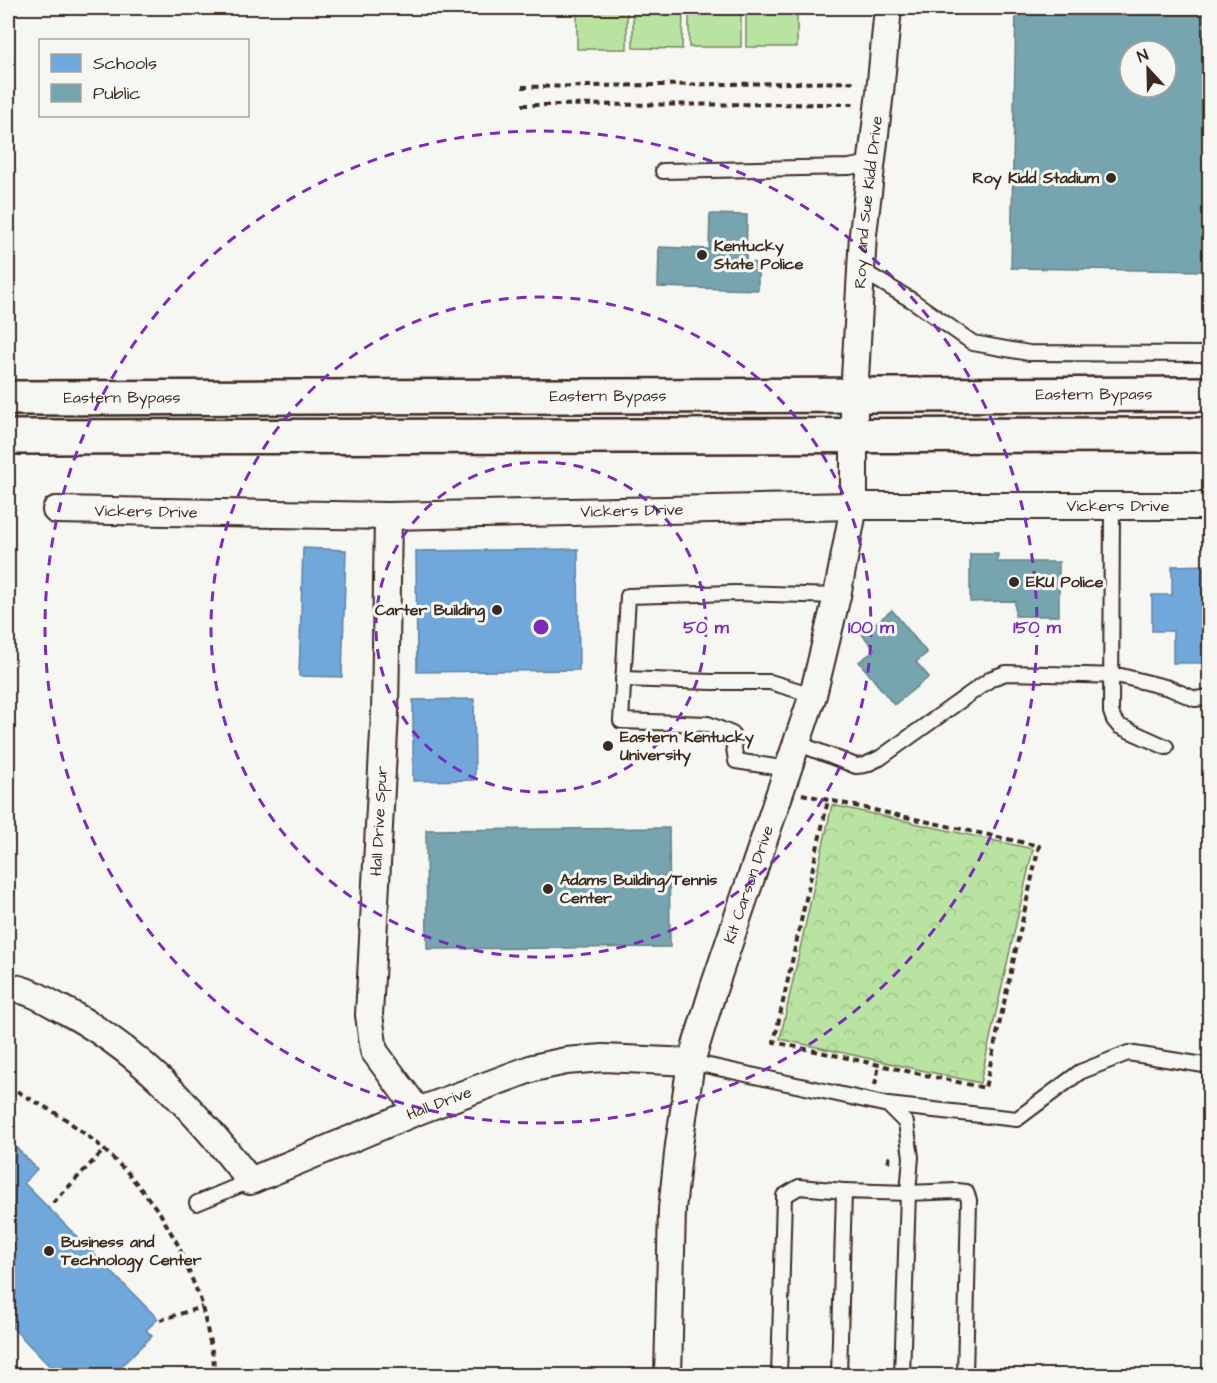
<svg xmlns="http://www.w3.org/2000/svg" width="1217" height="1383" viewBox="0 0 1217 1383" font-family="'Architects Daughter',sans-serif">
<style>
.grass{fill:#b9e3a0;stroke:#7a865f;stroke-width:1.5}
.park{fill:url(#park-crowns);stroke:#7a865f;stroke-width:1.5}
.schools{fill:#6fa8dc;stroke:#5f82a3;stroke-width:1.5}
.public{fill:#76a5af;stroke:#648084;stroke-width:1.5;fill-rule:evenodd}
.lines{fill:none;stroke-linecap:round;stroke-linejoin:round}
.service-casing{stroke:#3b2a1e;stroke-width:18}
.minor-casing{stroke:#3b2a1e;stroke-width:30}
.primary-casing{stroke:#3b2a1e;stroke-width:38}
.path{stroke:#3b2a1e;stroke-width:4;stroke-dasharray:6 4.5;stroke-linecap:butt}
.service{stroke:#f6f6f2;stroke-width:14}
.minor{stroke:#f6f6f2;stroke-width:26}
.primary{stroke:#f6f6f2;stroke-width:33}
.ring{fill:none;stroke:#7b2cbf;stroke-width:3;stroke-dasharray:10 8}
.poi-dot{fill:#3b2a1e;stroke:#f6f6f2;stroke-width:2}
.labels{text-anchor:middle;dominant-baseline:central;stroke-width:6;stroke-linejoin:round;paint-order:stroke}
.poi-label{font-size:16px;font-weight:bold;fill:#3b2a1e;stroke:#f6f6f2;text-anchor:start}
.street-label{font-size:16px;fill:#3b2a1e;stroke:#f6f6f2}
.centre{fill:#7b2cbf;stroke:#f6f6f2;stroke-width:3}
.ring-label{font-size:18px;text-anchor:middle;font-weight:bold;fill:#7b2cbf;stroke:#f6f6f2;stroke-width:6;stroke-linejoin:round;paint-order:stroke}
</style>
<defs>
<pattern id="park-crowns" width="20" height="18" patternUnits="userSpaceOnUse" patternTransform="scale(1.5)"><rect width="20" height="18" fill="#b9e3a0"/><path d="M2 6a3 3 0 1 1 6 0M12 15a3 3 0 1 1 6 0" fill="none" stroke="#a0c389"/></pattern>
</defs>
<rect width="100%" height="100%" fill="#f6f6f2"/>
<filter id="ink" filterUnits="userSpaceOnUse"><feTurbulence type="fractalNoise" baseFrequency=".0167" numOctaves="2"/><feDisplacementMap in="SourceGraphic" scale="12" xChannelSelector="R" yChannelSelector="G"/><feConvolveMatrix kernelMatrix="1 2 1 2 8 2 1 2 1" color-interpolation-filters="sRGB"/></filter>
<g filter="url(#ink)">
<g class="grass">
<rect x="577" y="8" width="50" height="41"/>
<path d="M 633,8 L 683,8 L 682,49 L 633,48 Z"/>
<rect x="689" y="8" width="52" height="39"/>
<rect x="746" y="8" width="51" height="39"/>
</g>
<path class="park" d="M 832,805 L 1033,849 L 980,1083 L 780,1039 Z"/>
<g class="schools">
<path d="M 303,548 L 346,550 L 342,677 L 299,676 Z"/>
<path d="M 578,549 L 579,670 L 417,672 L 416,551 Z"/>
<path d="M 1210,565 L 1210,663 L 1173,663 L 1173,631 L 1152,631 L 1152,595 L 1172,595 L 1172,566 Z"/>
<path d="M 474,699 L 475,780 L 413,781 L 413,700 Z"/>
<path d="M 8,1139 L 37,1169 L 24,1183 L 158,1319 L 146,1330 L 152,1336 L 111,1376 L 59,1376 L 8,1323 Z"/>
</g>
<g class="public">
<path d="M 1016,8 L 1210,8 L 1210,82 L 1206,271 L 1011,268 ZM 1130,51 L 1166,51 L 1166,87 L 1130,87 Z"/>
<path d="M 710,214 L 747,215 L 746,262 L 758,263 L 758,290 L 658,287 L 659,247 L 709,249 Z"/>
<path d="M 970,554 L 998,554 L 997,562 L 1059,562 L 1059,616 L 1015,616 L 1015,601 L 970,602 Z"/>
<path d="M 892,610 L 927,653 L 916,662 L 929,677 L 894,705 L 859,662 L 875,650 L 862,634 Z"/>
<path d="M 669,828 L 670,947 L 427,949 L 426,830 Z"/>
</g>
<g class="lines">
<g class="service-casing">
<g id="service">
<path d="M 663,171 L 849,167 L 871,163"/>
<path d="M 861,270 L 913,301 L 973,343 L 1029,353 L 1202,354 L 1210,349"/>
<path d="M 1112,506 L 1111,712 L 1114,720 L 1119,726 L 1166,747"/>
<path d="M 623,679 L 712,682 L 770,682 L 813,695"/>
<path d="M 797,743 L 856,766 L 865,765 L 880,758 L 992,678 L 1006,673 L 1121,676 L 1169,688 L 1195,699 L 1210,697"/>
<path d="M 788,769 L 736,761 L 732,734 L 708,724 L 621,721 L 628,596 L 735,593 L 837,596"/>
<path d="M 691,1062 L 888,1105 L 906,1123 L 911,1157 L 908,1193 L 844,1191 L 839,1376"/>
<path d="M 888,1105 L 1017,1119 L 1080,1072 L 1128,1053 L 1210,1066"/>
<path d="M 197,1203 L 250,1181"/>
<path d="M 779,1376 L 784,1196 L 799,1187 L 844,1191"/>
<path d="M 902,1376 L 908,1193 L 957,1191 L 966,1192 L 969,1200 L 965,1376"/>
</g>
</g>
<g class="minor-casing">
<g id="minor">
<path id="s1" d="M 56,510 L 388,516 L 854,506 L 1210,506"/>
<path d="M 388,516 L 385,713 L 369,1015 L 374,1051 L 418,1111"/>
<path id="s2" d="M 8,987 C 26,989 42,998 58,1007 C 137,1047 197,1112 250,1181 L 418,1111 L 533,1068 L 566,1061 L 603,1058 L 691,1062"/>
<path id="s3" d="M 668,1376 L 672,1209 L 679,1145 L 691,1062 L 713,990 L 813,695 L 837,596 L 854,506 L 854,396 L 863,234 L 880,92 L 888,8"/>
</g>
</g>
<g class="primary-casing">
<g id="primary">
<path id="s4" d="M 8,398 L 1210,394"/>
<path d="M 8,437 L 1210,435"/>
</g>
</g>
<g class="path">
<path d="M 914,9 L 916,8"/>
<path d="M 522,87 L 858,82"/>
<path d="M 522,105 L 855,104"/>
<path d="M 802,794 L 828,800 L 1039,846 L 985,1088 L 774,1042 L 828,800"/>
<path d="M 875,1085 L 879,1065"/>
<path d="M 8,1086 L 64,1118 L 98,1144 L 128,1173 L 160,1213 L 178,1245 L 201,1301 L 213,1356 L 215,1376"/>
<path d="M 888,1162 L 891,1153"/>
<path d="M 53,1203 L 104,1150"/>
<path d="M 160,1320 L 202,1307"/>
</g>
<use href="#service" class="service"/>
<use href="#minor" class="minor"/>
<use href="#primary" class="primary"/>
</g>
</g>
<g class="ring">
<circle cx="541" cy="627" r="165"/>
<circle cx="541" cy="627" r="330"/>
<circle cx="541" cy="627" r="496"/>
</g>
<g class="poi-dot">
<circle cx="1111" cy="178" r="6"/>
<circle cx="702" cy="255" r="6"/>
<circle cx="1014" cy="582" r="6"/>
<circle cx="497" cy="610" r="6"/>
<circle cx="608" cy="746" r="6"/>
<circle cx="548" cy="889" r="6"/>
<circle cx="49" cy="1251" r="6"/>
</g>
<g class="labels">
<g class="poi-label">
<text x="1099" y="178" text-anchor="end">Roy Kidd Stadium</text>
<text x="714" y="246">Kentucky<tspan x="714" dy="18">State Police</tspan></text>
<text x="1026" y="582">EKU Police</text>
<text x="485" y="610" text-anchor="end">Carter Building</text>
<text x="620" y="737">Eastern Kentucky<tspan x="620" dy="18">University</tspan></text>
<text x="560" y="880">Adams Building/Tennis<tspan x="560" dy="18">Center</tspan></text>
<text x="61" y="1242">Business and<tspan x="61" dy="18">Technology Center</tspan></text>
</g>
<g class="street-label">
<text stroke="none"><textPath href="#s3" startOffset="1200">Roy and Sue Kidd Drive</textPath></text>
<text stroke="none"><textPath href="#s4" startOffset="1086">Eastern Bypass</textPath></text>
<text stroke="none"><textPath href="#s4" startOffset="600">Eastern Bypass</textPath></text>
<text stroke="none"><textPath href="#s4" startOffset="114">Eastern Bypass</textPath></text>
<text stroke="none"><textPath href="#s1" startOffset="1062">Vickers Drive</textPath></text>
<text stroke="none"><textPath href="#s1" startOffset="90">Vickers Drive</textPath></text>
<text stroke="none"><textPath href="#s1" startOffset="576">Vickers Drive</textPath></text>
<text transform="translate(379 821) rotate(-87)">Hall Drive Spur</text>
<text stroke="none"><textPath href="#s3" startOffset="502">Kit Carson Drive</textPath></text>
<text stroke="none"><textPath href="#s2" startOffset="520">Hall Drive</textPath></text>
</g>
</g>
<circle cx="541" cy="627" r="9" class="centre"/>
<g class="ring-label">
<text x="706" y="633">50 m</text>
<text x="871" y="633">100 m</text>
<text x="1037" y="633">150 m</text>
</g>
<rect width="1217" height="1383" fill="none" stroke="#f6f6f2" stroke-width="30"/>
<rect x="15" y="15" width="1187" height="1353" fill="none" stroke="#3b2a1e" stroke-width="2" filter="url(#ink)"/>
<rect x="39" y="39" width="210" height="78" fill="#f6f6f2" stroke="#aba49d" stroke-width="1.5"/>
<rect x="51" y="54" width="30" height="18" fill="#6fa8dc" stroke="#aba49d" stroke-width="1.5"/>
<text x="93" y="69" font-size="18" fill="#3b2a1e">Schools</text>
<rect x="51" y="84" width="30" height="18" fill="#76a5af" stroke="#aba49d" stroke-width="1.5"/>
<text x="93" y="99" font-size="18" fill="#3b2a1e">Public</text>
<g transform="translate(1148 69) rotate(338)"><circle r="28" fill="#f6f6f2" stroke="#aba49d" stroke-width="1.5"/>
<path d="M0-4.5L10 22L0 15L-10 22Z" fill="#3b2a1e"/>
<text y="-9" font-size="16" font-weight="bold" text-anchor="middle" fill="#3b2a1e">N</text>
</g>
</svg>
